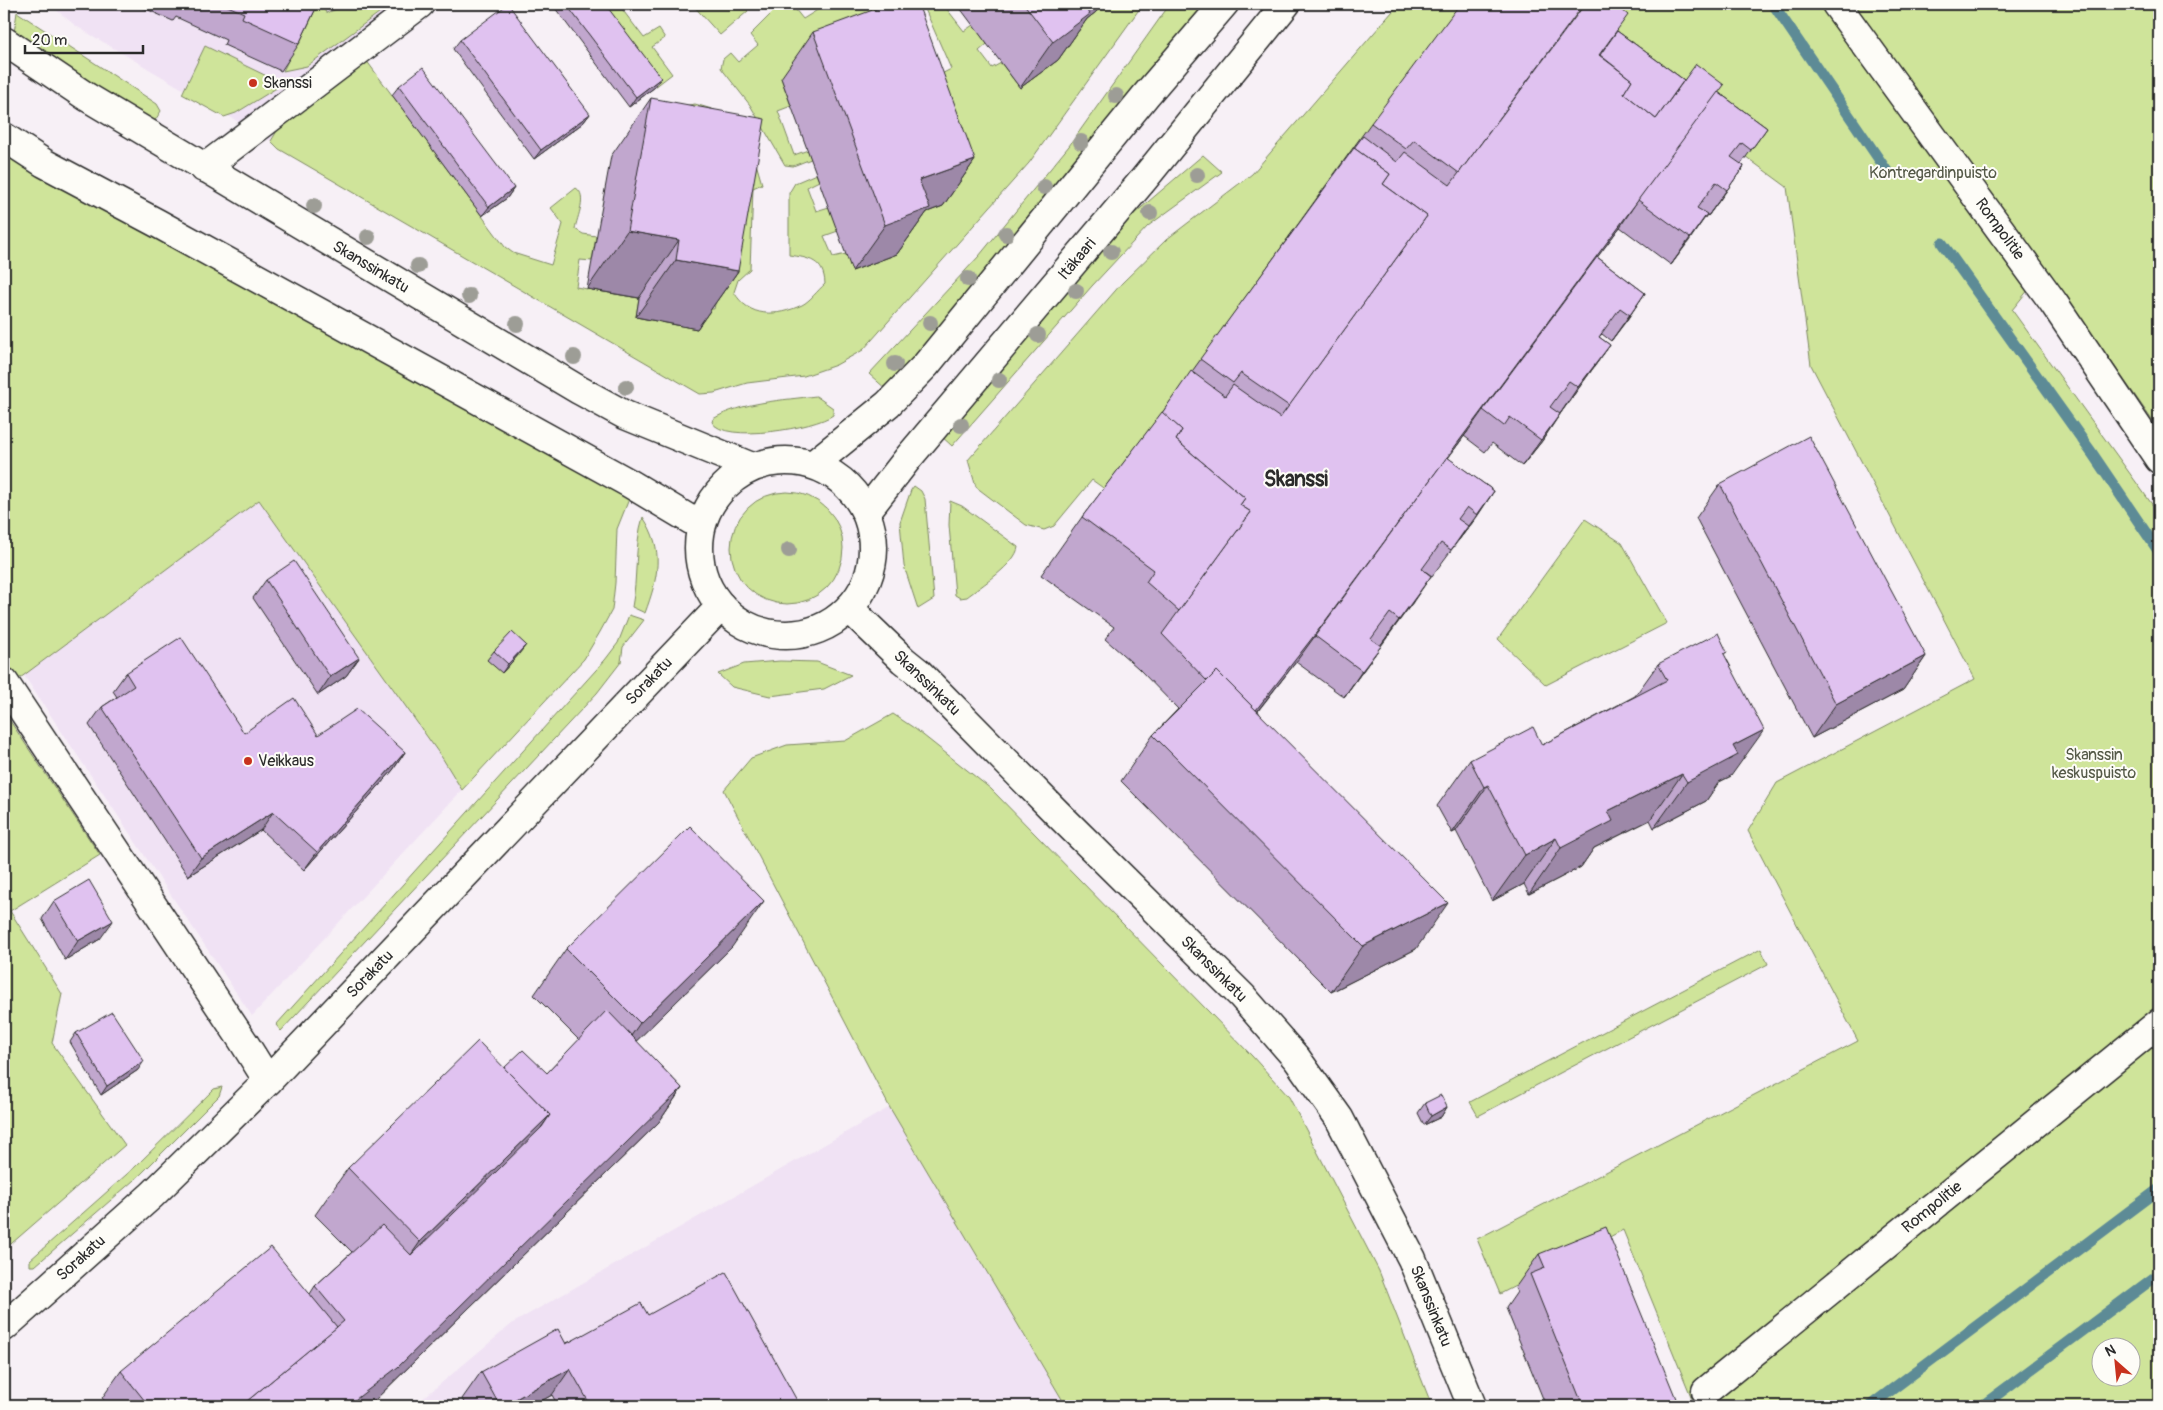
<svg xmlns="http://www.w3.org/2000/svg" width="2163" height="1410" viewBox="0 0 2163 1410" font-family="Pangolin,sans-serif">
<style>
.built{fill:#f0e2f4}
.green{fill:#cfe49a;stroke:#7d8862;fill-rule:evenodd}
.lines{fill:none;stroke-linecap:round;stroke-linejoin:round}
.stream{stroke:#5d8b96;stroke-width:11}
.street-casing{stroke:#2b2b2b;stroke-width:31}
.secondary-casing{stroke:#2b2b2b;stroke-width:31}
.street{stroke:#fdfcf7;stroke-width:28}
.secondary{stroke:#fdfcf7;stroke-width:28}
.tree{fill:#9d9d96}
.wall{fill:#c1a7ce;stroke:#2b2b2b}
.shaded-wall{fill:#9d88a8;stroke:#2b2b2b}
.building{fill:#e0c2f0;stroke:#2b2b2b}
.poi-dot{fill:#c8321e;stroke:#fdfcf7;stroke-width:2}
.labels{text-anchor:middle;dominant-baseline:central;stroke-width:4;stroke-linejoin:round;paint-order:stroke}
.poi-label{font-size:16px;fill:#2b2b2b;stroke:#fdfcf7;text-anchor:start}
.park-label{font-size:16px;fill:#545947;stroke:#fdfcf7}
.street-label{font-size:16px;fill:#2b2b2b;stroke:#fdfcf7}
.district-label{font-size:21px;font-weight:bold;fill:#2b2b2b;stroke:#fdfcf7}
</style>
<rect width="100%" height="100%" fill="#f7f0f6"/>
<filter id="ink" filterUnits="userSpaceOnUse"><feTurbulence type="fractalNoise" baseFrequency=".02" numOctaves="2"/><feDisplacementMap in="SourceGraphic" scale="10" xChannelSelector="R" yChannelSelector="G"/><feConvolveMatrix kernelMatrix="1 2 1 2 8 2 1 2 1" color-interpolation-filters="sRGB"/></filter>
<g filter="url(#ink)">
<g class="built">
<path d="M 49,4 L 444,4 L 283,121 L 271,141 L 76,26 Z"/>
<path d="M 259,500 L 443,759 L 462,790 L 252,1016 L 23,674 Z"/>
<path d="M 918,1091 L 1098,1406 L 414,1406 L 513,1323 Z"/>
</g>
<g class="green">
<path d="M 351,4 L 391,4 L 307,66 L 283,71 L 313,9 L 322,5 L 326,13 Z"/>
<path d="M 592,4 L 618,4 L 644,38 L 659,29 L 665,38 L 652,47 L 672,74 L 655,87 Z"/>
<path d="M 692,4 L 746,4 L 744,7 L 748,11 L 720,35 Z"/>
<path d="M 781,4 L 791,4 L 803,19 L 827,4 L 886,4 L 894,16 L 781,78 L 791,106 L 778,111 L 794,155 L 808,150 L 811,159 L 793,166 L 785,165 L 750,105 L 721,68 L 723,59 L 730,53 L 738,62 L 758,45 L 750,35 Z"/>
<path d="M 925,4 L 943,4 L 964,31 L 973,25 L 987,44 L 979,51 L 992,68 L 1001,63 L 1020,88 L 1090,4 L 1116,4 L 1118,6 L 1120,4 L 1143,4 L 1029,163 L 863,350 L 836,365 L 804,376 L 747,383 L 714,393 L 700,394 L 279,149 L 271,141 L 283,121 L 366,60 L 505,247 L 513,253 L 551,265 L 563,224 L 551,208 L 576,188 C 588,195 577,217 575,229 L 583,234 L 596,236 L 592,261 L 580,260 L 576,287 L 639,298 L 636,317 L 701,308 L 714,309 L 719,285 L 672,108 L 695,104 L 715,110 L 755,160 L 762,184 L 753,188 L 750,269 L 738,280 L 734,292 C 749,318 776,317 802,305 C 810,301 818,290 825,284 C 824,260 809,258 789,255 L 789,193 L 795,183 L 816,174 L 819,181 L 807,187 L 816,211 L 829,207 L 838,231 L 824,236 L 833,257 L 846,254 L 853,271 L 932,79 L 951,69 L 925,9 Z"/>
<path d="M 1170,4 L 1207,4 L 988,271 L 886,389 L 869,374 L 979,256 L 1069,146 Z"/>
<path d="M 1399,4 L 1462,4 L 1106,490 L 1092,480 L 1054,526 L 1044,530 L 1026,525 L 976,487 L 968,460 L 1122,283 L 1167,239 L 1252,174 Z"/>
<path d="M 1538,4 L 2159,4 L 2159,430 L 2046,268 L 2012,310 L 2159,514 L 2159,1406 L 1695,1406 L 1623,1230 L 1500,1294 L 1477,1239 L 1858,1041 L 1748,831 L 1777,783 L 1975,679 L 1811,365 L 1787,187 ZM 2100,1348 L 2130,1348 L 2130,1378 L 2100,1378 Z"/>
<path d="M 17,12 L 157,104 L 161,111 L 154,122 L 71,72 L 14,33 Z"/>
<path d="M 205,46 L 283,84 L 236,113 L 224,117 L 182,94 Z"/>
<path d="M 4,153 L 70,192 L 625,492 L 629,499 L 617,529 L 615,583 L 612,610 L 600,632 L 584,659 L 462,790 L 443,759 L 259,500 L 4,690 Z"/>
<path d="M 1203,155 L 1222,172 L 1148,226 L 1092,286 L 952,446 L 940,435 L 1077,273 L 1135,213 Z"/>
<path d="M 816,396 L 833,408 L 833,415 C 816,428 723,444 712,422 L 713,419 C 741,402 784,400 816,396 Z"/>
<path d="M 914,486 L 921,491 L 925,499 L 934,599 L 918,609 L 904,566 L 900,522 L 911,490 Z"/>
<circle cx="787" cy="548" r="56"/>
<path d="M 950,501 L 962,506 L 1018,547 C 1016,564 981,586 967,597 L 960,598 L 955,595 L 949,525 Z"/>
<path d="M 643,517 C 665,550 658,578 645,613 L 632,607 C 638,577 634,546 643,517 Z"/>
<path d="M 1585,519 L 1622,543 L 1667,623 L 1546,685 L 1498,639 Z"/>
<path d="M 629,615 L 644,620 L 623,647 L 621,662 L 597,693 L 281,1031 L 276,1025 L 605,660 L 618,643 Z"/>
<path d="M 780,661 L 817,662 L 851,675 L 824,689 L 770,696 L 732,687 L 718,674 L 744,664 Z"/>
<path d="M 4,712 L 100,855 L 10,911 L 62,994 L 52,1043 L 125,1145 L 4,1250 Z"/>
<path d="M 893,714 L 914,728 L 991,789 L 1252,1056 L 1289,1097 L 1379,1271 L 1432,1406 L 1066,1406 L 890,1108 L 724,790 L 751,758 L 787,745 L 845,741 Z"/>
<path d="M 1761,949 L 1768,964 L 1478,1116 L 1470,1102 Z"/>
<path d="M 222,1087 L 219,1096 L 141,1174 L 35,1266 L 30,1266 L 30,1260 L 135,1167 L 214,1089 Z"/>
</g>
<g class="lines">
<g class="stream">
<path d="M 1773,4 L 1887,171"/>
<path d="M 1942,243 L 2092,453 L 2159,552"/>
<path d="M 1870,1406 L 2159,1189"/>
<path d="M 1982,1406 L 2159,1274"/>
</g>
<g class="street-casing">
<g id="street">
<path d="M 1836,4 L 2053,302 L 2159,459"/>
<path d="M 204,168 L 420,4"/>
<path d="M 849,608 L 903,660 L 918,672 L 1057,813 L 1242,996 L 1297,1059 L 1339,1118 L 1412,1259 L 1472,1406"/>
<path d="M 4,682 L 243,1041 L 268,1081"/>
<path d="M 1706,1391 L 2159,1023"/>
</g>
</g>
<g class="secondary-casing">
<g id="secondary">
<path d="M 4,41 L 87,97 L 579,390 L 625,415 L 752,467"/>
<path d="M 4,137 L 44,163 L 157,223 L 629,483 L 701,526"/>
<circle cx="786" cy="548" r="87"/>
<path d="M 814,464 L 888,404 L 926,365 L 1146,95 L 1224,4"/>
<path d="M 866,512 L 909,457 L 1144,179 L 1286,4"/>
<path d="M 4,1327 L 152,1195 L 268,1081 L 721,606"/>
</g>
</g>
<use href="#street" class="street"/>
<use href="#secondary" class="secondary"/>
</g>
<g class="tree">
<circle cx="1116" cy="96" r="8"/>
<circle cx="1081" cy="142" r="8"/>
<circle cx="1197" cy="175" r="8"/>
<circle cx="1044" cy="187" r="8"/>
<circle cx="314" cy="206" r="8"/>
<circle cx="1150" cy="213" r="8"/>
<circle cx="1006" cy="234" r="8"/>
<circle cx="368" cy="237" r="8"/>
<circle cx="1111" cy="252" r="8"/>
<circle cx="418" cy="266" r="8"/>
<circle cx="968" cy="279" r="8"/>
<circle cx="1076" cy="291" r="8"/>
<circle cx="469" cy="296" r="8"/>
<circle cx="930" cy="323" r="8"/>
<circle cx="517" cy="324" r="8"/>
<circle cx="1038" cy="335" r="8"/>
<circle cx="574" cy="357" r="8"/>
<circle cx="895" cy="364" r="8"/>
<circle cx="999" cy="380" r="8"/>
<circle cx="626" cy="387" r="8"/>
<circle cx="961" cy="425" r="8"/>
<circle cx="789" cy="550" r="8"/>
</g>
<g class="wall">
<path d="M 135,4 L 318,4 L 299,44 L 281,71 L 224,45 L 226,40 L 176,17 L 173,21 Z"/>
<path d="M 552,4 L 605,4 L 655,87 L 629,107 Z"/>
<path d="M 957,4 L 1102,4 L 1096,12 L 1087,19 L 1058,60 L 1020,88 Z"/>
<path d="M 1617,31 L 1684,80 L 1718,92 L 1767,128 L 1741,164 L 1744,166 L 1708,216 L 1707,215 L 1671,265 L 1620,227 L 1597,257 L 1645,293 L 1611,341 L 1602,334 L 1599,337 L 1610,345 L 1560,414 L 1542,441 L 1522,466 L 1492,443 L 1485,452 L 1464,436 L 1468,431 L 1448,458 L 1494,491 L 1476,518 L 1458,541 L 1432,576 L 1422,569 L 1413,602 L 1344,697 L 1296,662 L 1258,711 L 1416,949 L 1331,992 L 1121,781 L 1153,735 L 1178,709 L 1138,668 L 1105,639 L 1114,627 L 1041,575 L 1082,517 L 1162,413 L 1371,123 Z"/>
<path d="M 813,32 L 975,160 L 943,206 L 927,212 L 897,254 L 852,271 L 781,78 Z"/>
<path d="M 460,40 L 590,114 L 583,123 L 534,159 L 453,49 Z"/>
<path d="M 399,86 L 514,188 L 507,198 L 482,216 L 392,95 Z"/>
<path d="M 651,98 L 738,271 L 697,329 L 636,317 L 639,298 L 587,289 L 611,156 Z"/>
<path d="M 1720,484 L 1926,656 L 1903,690 L 1812,738 L 1696,518 Z"/>
<path d="M 266,580 L 359,658 L 346,676 L 318,695 L 253,598 Z"/>
<path d="M 494,651 L 519,654 L 502,673 L 487,660 Z"/>
<path d="M 1725,656 L 1731,776 L 1719,782 L 1706,801 L 1654,828 L 1650,820 L 1594,848 L 1581,867 L 1529,894 L 1524,884 L 1492,901 L 1456,831 L 1452,833 L 1437,806 L 1470,760 L 1542,745 L 1635,696 L 1658,664 Z"/>
<path d="M 126,673 L 244,733 L 405,752 L 393,770 L 304,870 L 261,830 L 188,876 L 89,725 L 102,707 L 117,697 L 113,691 Z"/>
<path d="M 54,901 L 100,939 L 65,960 L 42,919 Z"/>
<path d="M 732,947 L 636,1041 L 682,1088 L 659,1122 L 374,1401 L 367,1406 L 109,1406 L 102,1398 L 121,1371 L 310,1294 L 315,1286 L 352,1252 L 315,1215 L 348,1168 L 504,1068 L 547,1073 L 579,1040 L 534,995 L 566,949 Z"/>
<path d="M 76,1033 L 138,1070 L 101,1095 L 70,1042 Z"/>
<path d="M 1425,1103 L 1447,1107 L 1441,1117 L 1424,1125 L 1418,1113 Z"/>
<path d="M 1539,1254 L 1679,1406 L 1546,1406 L 1506,1308 L 1517,1292 L 1515,1288 Z"/>
<path d="M 648,1315 L 800,1406 L 558,1406 L 552,1395 L 532,1406 L 466,1406 L 462,1399 L 481,1372 Z"/>
</g>
<g class="shaded-wall">
<path d="M 1079,4 L 1102,4 L 1096,12 L 1087,19 L 1058,60 L 1020,88 Z"/>
<path d="M 661,78 L 655,87 L 629,107 L 636,97 Z"/>
<path d="M 590,114 L 583,123 L 534,159 L 541,150 Z"/>
<path d="M 975,160 L 943,206 L 927,212 L 897,254 L 852,271 L 885,225 L 919,180 Z"/>
<path d="M 1744,166 L 1725,193 L 1708,216 Z"/>
<path d="M 514,188 L 507,198 L 482,216 L 489,207 Z"/>
<path d="M 1638,200 L 1620,227 L 1483,410 L 1468,431 L 1316,636 L 1315,636 L 1296,662 L 1223,755 L 1247,721 Z"/>
<path d="M 1707,214 L 1689,241 L 1671,265 L 1690,238 Z"/>
<path d="M 627,231 L 679,240 L 639,298 L 587,289 Z"/>
<path d="M 676,260 L 738,271 L 697,329 L 636,317 Z"/>
<path d="M 1645,293 L 1627,320 L 1611,341 L 1630,315 Z"/>
<path d="M 1610,345 L 1591,371 L 1560,414 L 1578,387 Z"/>
<path d="M 1560,414 L 1542,441 L 1522,466 Z"/>
<path d="M 1494,491 L 1476,518 L 1458,541 L 1477,515 Z"/>
<path d="M 1431,576 L 1413,602 L 1380,646 L 1399,620 Z"/>
<path d="M 526,645 L 519,654 L 502,673 L 508,664 Z"/>
<path d="M 1381,646 L 1362,672 L 1344,697 L 1362,671 Z"/>
<path d="M 1926,656 L 1903,690 L 1812,738 L 1836,704 Z"/>
<path d="M 359,658 L 346,676 L 318,695 L 330,677 Z"/>
<path d="M 1764,730 L 1731,776 L 1719,782 L 1706,801 L 1654,828 L 1687,782 L 1733,746 Z"/>
<path d="M 405,752 L 393,770 L 304,870 L 317,852 Z"/>
<path d="M 1682,774 L 1650,820 L 1594,848 L 1581,867 L 1529,894 L 1561,848 L 1608,811 Z"/>
<path d="M 1488,785 L 1456,831 L 1452,833 L 1484,787 Z"/>
<path d="M 273,812 L 261,830 L 188,876 L 201,858 Z"/>
<path d="M 1556,838 L 1524,884 L 1492,901 L 1525,855 Z"/>
<path d="M 764,901 L 732,947 L 608,1069 L 640,1023 Z"/>
<path d="M 1448,903 L 1416,949 L 1331,992 L 1363,946 Z"/>
<path d="M 113,921 L 100,939 L 65,960 L 78,941 Z"/>
<path d="M 144,1061 L 138,1070 L 101,1095 L 107,1086 Z"/>
<path d="M 682,1088 L 659,1122 L 374,1401 L 367,1406 L 347,1406 Z"/>
<path d="M 1447,1107 L 1441,1117 L 1424,1125 L 1431,1116 Z"/>
<path d="M 550,1115 L 518,1161 L 387,1289 L 420,1242 Z"/>
<path d="M 570,1369 L 552,1395 L 532,1406 L 503,1406 Z"/>
</g>
<g class="building">
<path d="M 223,4 L 318,4 L 299,44 L 242,18 L 244,13 Z"/>
<path d="M 508,4 L 590,114 L 541,150 L 460,40 Z"/>
<path d="M 566,4 L 605,4 L 661,78 L 636,97 Z"/>
<path d="M 889,4 L 918,4 L 975,160 L 919,180 L 930,208 L 885,225 L 813,32 Z"/>
<path d="M 1024,4 L 1083,4 L 1090,14 L 1053,42 Z"/>
<path d="M 1460,4 L 1584,4 L 1459,173 L 1414,140 L 1406,149 L 1371,123 Z"/>
<path d="M 1585,4 L 1615,4 L 1628,15 L 1599,55 L 1632,80 L 1624,93 L 1656,119 L 1696,64 L 1724,85 L 1320,628 L 1256,710 L 1217,671 L 1207,681 L 1162,634 L 1251,512 L 1240,505 L 1245,498 L 1176,440 L 1182,430 L 1162,413 L 1191,371 L 1225,396 L 1233,385 L 1280,418 L 1427,216 L 1383,184 L 1390,174 L 1354,148 L 1363,136 L 1397,162 L 1405,152 L 1450,185 Z"/>
<path d="M 1617,31 L 1684,80 L 1656,119 L 1624,93 L 1632,80 L 1600,55 Z"/>
<path d="M 423,67 L 514,188 L 489,207 L 399,86 Z"/>
<path d="M 1718,92 L 1767,128 L 1751,150 L 1742,143 L 1731,157 L 1744,166 L 1727,190 L 1716,182 L 1697,208 L 1707,214 L 1690,238 L 1638,200 Z"/>
<path d="M 651,98 L 765,119 L 738,271 L 676,260 L 679,240 L 627,231 Z"/>
<path d="M 1354,148 L 1390,174 L 1383,184 L 1427,216 L 1289,406 L 1241,373 L 1233,383 L 1200,359 Z"/>
<path d="M 1597,257 L 1645,293 L 1630,315 L 1620,308 L 1599,337 L 1610,345 L 1578,387 L 1569,381 L 1550,407 L 1560,414 L 1541,440 L 1510,417 L 1504,426 L 1483,410 Z"/>
<path d="M 1162,412 L 1182,430 L 1176,440 L 1245,498 L 1240,505 L 1251,512 L 1179,611 L 1146,582 L 1154,570 L 1082,517 Z"/>
<path d="M 1809,436 L 1926,656 L 1836,704 L 1720,484 Z"/>
<path d="M 1447,457 L 1494,491 L 1477,515 L 1467,507 L 1458,519 L 1468,526 L 1451,550 L 1441,543 L 1422,569 L 1431,576 L 1399,620 L 1390,613 L 1371,639 L 1381,646 L 1362,671 L 1315,636 Z"/>
<path d="M 294,561 L 359,658 L 330,677 L 266,580 Z"/>
<path d="M 512,632 L 526,645 L 508,664 L 494,651 Z"/>
<path d="M 1718,633 L 1727,652 L 1724,654 L 1764,730 L 1733,746 L 1738,755 L 1687,782 L 1682,774 L 1608,811 L 1613,821 L 1561,848 L 1556,838 L 1525,855 L 1488,785 L 1484,787 L 1470,760 L 1533,727 L 1542,745 L 1667,680 L 1658,664 Z"/>
<path d="M 181,637 L 244,733 L 294,698 L 318,735 L 357,709 L 405,752 L 317,852 L 273,812 L 201,858 L 102,707 L 134,686 L 126,673 Z"/>
<path d="M 1217,671 L 1448,903 L 1363,946 L 1153,735 Z"/>
<path d="M 690,826 L 764,901 L 640,1023 L 566,949 Z"/>
<path d="M 89,880 L 113,921 L 78,941 L 54,901 Z"/>
<path d="M 607,1010 L 682,1088 L 398,1367 L 347,1406 L 241,1406 L 344,1321 L 315,1286 L 382,1225 L 411,1255 L 542,1127 L 550,1115 L 504,1068 L 523,1050 L 547,1073 Z"/>
<path d="M 112,1012 L 144,1061 L 107,1086 L 76,1033 Z"/>
<path d="M 478,1041 L 550,1115 L 420,1242 L 348,1168 Z"/>
<path d="M 1441,1095 L 1447,1107 L 1431,1116 L 1425,1103 Z"/>
<path d="M 1606,1227 L 1679,1406 L 1583,1406 L 1530,1274 L 1545,1268 L 1539,1254 Z"/>
<path d="M 271,1247 L 337,1327 L 241,1406 L 149,1406 L 121,1371 Z"/>
<path d="M 726,1272 L 800,1406 L 591,1406 L 570,1369 L 503,1406 L 500,1406 L 481,1372 L 558,1329 L 566,1344 L 641,1303 L 648,1315 Z"/>
</g>
</g>
<g class="poi-dot">
<circle cx="253" cy="83" r="5"/>
<circle cx="248" cy="761" r="5"/>
</g>
<g class="labels">
<g class="poi-label">
<text x="263" y="83">Skanssi</text>
<text x="258" y="761">Veikkaus</text>
</g>
<g class="park-label">
<text x="1933" y="173">Kontregardinpuisto</text>
<text x="2094" y="755">Skanssin<tspan x="2094" dy="18">keskuspuisto</tspan></text>
</g>
<g class="street-label">
<text transform="translate(2000 229) rotate(54)">Rompolitie</text>
<text transform="translate(1077 259) rotate(-50)">Itäkaari</text>
<text transform="translate(371 267) rotate(31)">Skanssinkatu</text>
<text transform="translate(649 681) rotate(-46)">Sorakatu</text>
<text transform="translate(927 683) rotate(44)">Skanssinkatu</text>
<text transform="translate(1214 969) rotate(45)">Skanssinkatu</text>
<text transform="translate(370 974) rotate(-46)">Sorakatu</text>
<text transform="translate(1932 1207) rotate(-39)">Rompolitie</text>
<text transform="translate(81 1258) rotate(-42)">Sorakatu</text>
<text transform="translate(1431 1306) rotate(68)">Skanssinkatu</text>
</g>
<g class="district-label">
<text x="1296" y="479">Skanssi</text>
</g>
</g>
<rect width="2163" height="1410" fill="none" stroke="#fdfcf7" stroke-width="20"/>
<rect x="10" y="10" width="2143" height="1390" fill="none" stroke="#2b2b2b" stroke-width="2" filter="url(#ink)"/>
<g transform="translate(2116 1362) rotate(333)"><circle r="24" fill="#fdfcf7" stroke="#a9a8a5"/>
<path d="M0-4L9 19L0 12L-9 19Z" fill="#c8321e"/>
<text y="-8" font-size="14" font-weight="bold" text-anchor="middle" fill="#2b2b2b">N</text>
</g>
<path d="M25 45v8h118v-8" fill="none" stroke="#2b2b2b" stroke-width="2.5"/>
<text x="32" y="45" font-size="15" fill="#2b2b2b" stroke="#fdfcf7" stroke-width="4" paint-order="stroke">20 m</text>
</svg>
